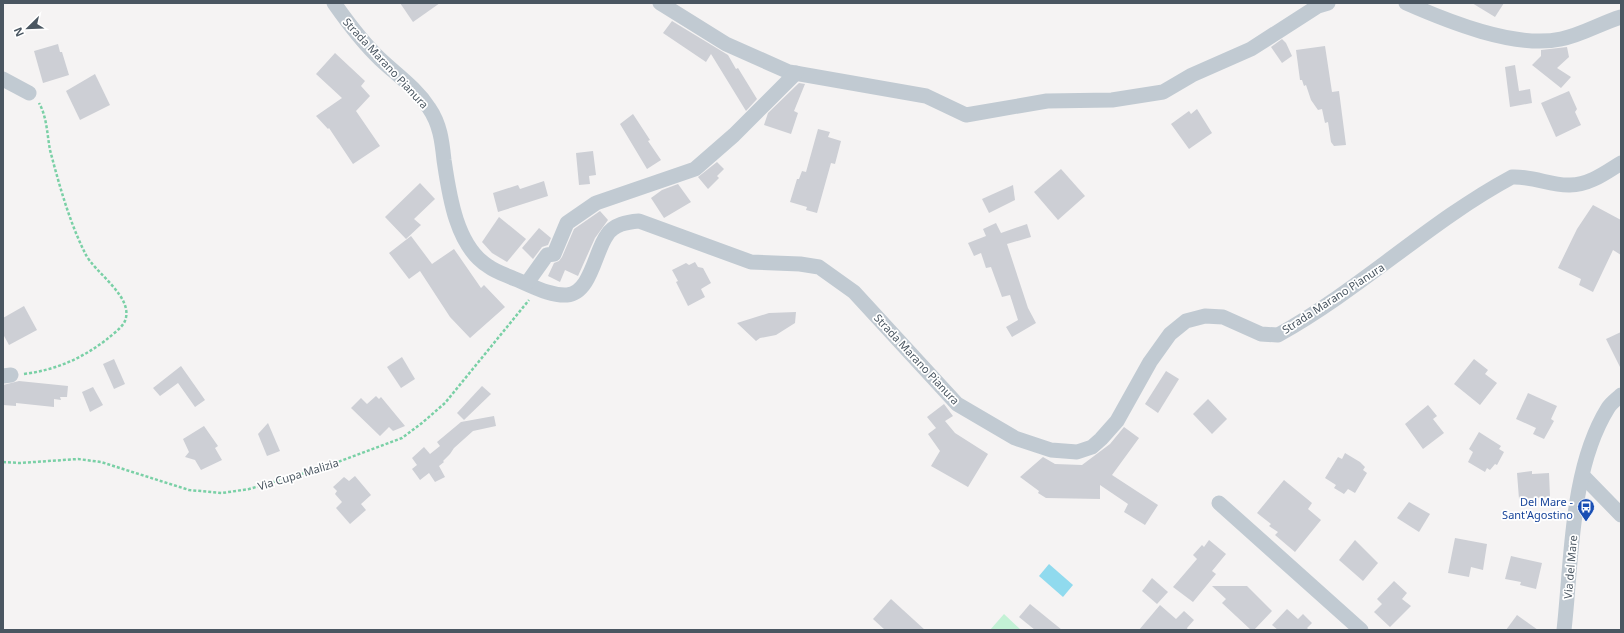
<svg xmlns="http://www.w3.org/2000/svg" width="1624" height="633" viewBox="0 0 1624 633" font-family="'Noto Sans',sans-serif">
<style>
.green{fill:#c3f1d5}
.water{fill:#90daee}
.building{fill:#cdcfd5}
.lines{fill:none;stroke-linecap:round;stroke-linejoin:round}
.path{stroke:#7ad0a6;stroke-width:2.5;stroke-dasharray:3 2;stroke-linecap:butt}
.minor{stroke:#c1cad2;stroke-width:15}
.labels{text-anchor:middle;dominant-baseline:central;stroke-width:3.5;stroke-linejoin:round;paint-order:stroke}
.street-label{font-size:11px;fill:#4a5661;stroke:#fff}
.transit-label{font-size:11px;fill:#164399;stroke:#fff;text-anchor:end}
</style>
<rect width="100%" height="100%" fill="#f5f3f3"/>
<path class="green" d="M 1004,614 L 1021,630 L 990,630 Z"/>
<path class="water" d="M 1049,564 L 1073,585 L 1063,597 L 1039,576 Z"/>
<g class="building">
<path d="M 400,3 L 440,3 L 413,22 Z"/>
<path d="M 1472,3 L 1504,3 L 1495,17 Z"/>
<path d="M 672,21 L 728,55 L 736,69 L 738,68 L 757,99 L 746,111 L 711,54 L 706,62 L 663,33 Z"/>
<path d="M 1282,39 L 1286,43 L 1292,56 L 1282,63 L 1271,47 Z"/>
<path d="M 58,44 L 60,52 L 62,52 L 69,75 L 43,83 L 34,51 Z"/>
<path d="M 1325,46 L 1332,92 L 1339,91 L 1346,145 L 1334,146 L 1331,142 L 1328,122 L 1325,123 L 1322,109 L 1318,110 L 1311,100 L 1306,85 L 1304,86 L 1302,80 L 1300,80 L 1296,50 Z"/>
<path d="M 1567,47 L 1569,57 L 1557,68 L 1571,77 L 1561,88 L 1532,65 L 1541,56 L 1541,50 Z"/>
<path d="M 335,53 L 365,81 L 361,86 L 370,96 L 356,111 L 380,146 L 353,164 L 329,128 L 328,129 L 316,116 L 342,98 L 316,74 Z"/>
<path d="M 1515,65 L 1519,91 L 1530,89 L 1532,103 L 1510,107 L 1505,67 Z"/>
<path d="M 95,74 L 110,105 L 80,120 L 66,91 Z"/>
<path d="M 799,83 L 805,84 L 794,111 L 798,113 L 791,134 L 764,125 L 768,113 Z"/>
<path d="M 1569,91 L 1577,109 L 1575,112 L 1581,125 L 1556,137 L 1541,103 Z"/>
<path d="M 1197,109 L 1212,133 L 1189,149 L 1171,124 L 1189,111 L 1191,114 Z"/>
<path d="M 633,114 L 650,140 L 648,141 L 661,160 L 647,169 L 620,124 Z"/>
<path d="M 818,129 L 830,132 L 828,137 L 841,141 L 835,164 L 831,163 L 817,213 L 806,210 L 807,207 L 790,202 L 797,179 L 799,179 L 802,171 L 806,172 Z"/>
<path d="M 593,151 L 596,175 L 589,176 L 590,184 L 579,185 L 576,153 Z"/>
<path d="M 717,162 L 724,169 L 717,176 L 719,178 L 708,189 L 698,177 Z"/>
<path d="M 1061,169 L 1085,196 L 1058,220 L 1034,192 Z"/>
<path d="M 544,181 L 548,196 L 498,212 L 493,193 L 518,185 L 520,189 Z"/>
<path d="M 420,183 L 435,199 L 414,219 L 421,225 L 406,239 L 385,217 Z"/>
<path d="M 678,184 L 691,202 L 664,218 L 651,198 L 662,190 Z"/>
<path d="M 1013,185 L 1015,200 L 989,213 L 982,199 Z"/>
<path d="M 1593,205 L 1621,220 L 1621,255 L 1613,250 L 1593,292 L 1579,285 L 1581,279 L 1558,268 L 1577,229 Z"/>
<path d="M 600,211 L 608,220 L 595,238 L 578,276 L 565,270 L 560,282 L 548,276 L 554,263 L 559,261 L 562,257 L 574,229 Z"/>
<path d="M 499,217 L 526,239 L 507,262 L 492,253 L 482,242 Z"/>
<path d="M 996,223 L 1001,233 L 1027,224 L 1031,237 L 1007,244 L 1028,308 L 1036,323 L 1012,337 L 1006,327 L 1018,320 L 1010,295 L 1002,297 L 991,267 L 986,268 L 981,253 L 974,256 L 968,243 L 986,236 L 983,229 Z"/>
<path d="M 539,228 L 551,238 L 548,245 L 542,247 L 533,259 L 522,248 Z"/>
<path d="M 411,236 L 432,264 L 454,249 L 481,288 L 484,285 L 505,307 L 470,338 L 450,317 L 420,271 L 409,279 L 389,253 Z"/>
<path d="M 695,262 L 698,267 L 703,268 L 711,283 L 701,289 L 705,297 L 688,306 L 676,282 L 678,281 L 672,270 L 686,263 L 689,265 Z"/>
<path d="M 24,306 L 37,330 L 9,345 L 3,334 L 3,318 Z"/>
<path d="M 796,312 L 795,323 L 776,335 L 760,338 L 756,341 L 737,323 L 769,313 Z"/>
<path d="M 1621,332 L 1621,369 L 1606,339 Z"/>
<path d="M 402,357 L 415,379 L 401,388 L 387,367 Z"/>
<path d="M 114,359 L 125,384 L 114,389 L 103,364 Z"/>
<path d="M 1474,359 L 1488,370 L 1485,374 L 1497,383 L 1480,405 L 1454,384 Z"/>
<path d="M 181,366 L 205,400 L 195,407 L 178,383 L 160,396 L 153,388 Z"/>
<path d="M 1166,371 L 1179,379 L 1158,413 L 1145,404 Z"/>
<path d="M 19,381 L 68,386 L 67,397 L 60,397 L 61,400 L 54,399 L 54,407 L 16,403 L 16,406 L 3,405 L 3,385 Z"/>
<path d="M 482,386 L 491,394 L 464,420 L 457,413 Z"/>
<path d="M 93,387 L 103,405 L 90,412 L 82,392 Z"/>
<path d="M 1528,393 L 1557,406 L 1551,419 L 1554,421 L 1544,439 L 1533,434 L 1536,428 L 1516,419 Z"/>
<path d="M 376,396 L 379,399 L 381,397 L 405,426 L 393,431 L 389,427 L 380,436 L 351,408 L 361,398 L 367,404 Z"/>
<path d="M 1208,399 L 1227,419 L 1212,434 L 1193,414 Z"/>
<path d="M 944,404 L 953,416 L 945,421 L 955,433 L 988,454 L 968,487 L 931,466 L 940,451 L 928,434 L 936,428 L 927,417 Z"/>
<path d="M 1428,405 L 1437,416 L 1433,419 L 1444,433 L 1423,449 L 1405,424 Z"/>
<path d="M 494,416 L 496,426 L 473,431 L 454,448 L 450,454 L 443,461 L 444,462 L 439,466 L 445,477 L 435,482 L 429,473 L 420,480 L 412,469 L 417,465 L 412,458 L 424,447 L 430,454 L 440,446 L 437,442 L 461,422 Z"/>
<path d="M 268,423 L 280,451 L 267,456 L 258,434 Z"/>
<path d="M 204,426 L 218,446 L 215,448 L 222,460 L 201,470 L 195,460 L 185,457 L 189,452 L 183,439 Z"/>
<path d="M 1124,427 L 1139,438 L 1112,475 L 1158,505 L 1145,525 L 1124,512 L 1128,504 L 1100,485 L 1100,499 L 1046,498 L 1038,493 L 1039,491 L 1020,477 L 1043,457 L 1055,464 L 1082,465 L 1110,444 Z"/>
<path d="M 1479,432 L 1501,446 L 1499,449 L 1504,452 L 1497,465 L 1495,464 L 1490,470 L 1487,468 L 1485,472 L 1468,462 L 1473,452 L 1469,449 Z"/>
<path d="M 1345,453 L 1360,462 L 1365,467 L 1363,470 L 1367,473 L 1355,493 L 1348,489 L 1344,494 L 1334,488 L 1336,485 L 1325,478 L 1338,457 L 1342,459 Z"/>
<path d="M 1532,471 L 1532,474 L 1549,473 L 1550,497 L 1519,499 L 1517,473 Z"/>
<path d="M 355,476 L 371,495 L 361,504 L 366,510 L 350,524 L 336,508 L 342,502 L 335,494 L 337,491 L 333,487 L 344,477 L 349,481 Z"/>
<path d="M 1284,480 L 1312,503 L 1308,509 L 1321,520 L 1295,552 L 1275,535 L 1278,532 L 1269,526 L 1271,524 L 1257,513 Z"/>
<path d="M 1409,502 L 1430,514 L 1419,532 L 1397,518 Z"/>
<path d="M 1455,538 L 1487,544 L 1483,570 L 1471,567 L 1469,577 L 1448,573 Z"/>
<path d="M 1209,540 L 1226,554 L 1212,571 L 1216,574 L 1193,602 L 1173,587 L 1197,559 L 1193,555 L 1202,545 L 1204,547 Z"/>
<path d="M 1355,540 L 1378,563 L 1363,581 L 1339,560 Z"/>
<path d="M 1511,556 L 1542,563 L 1536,589 L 1520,585 L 1521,582 L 1505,579 Z"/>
<path d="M 1152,578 L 1168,592 L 1157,604 L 1142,591 Z"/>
<path d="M 1394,581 L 1407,593 L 1402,599 L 1411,606 L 1390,627 L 1374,612 L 1382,604 L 1377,599 Z"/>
<path d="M 1212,586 L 1247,586 L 1272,611 L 1254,630 L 1251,630 L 1222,603 L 1226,599 Z"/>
<path d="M 891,599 L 925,630 L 885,630 L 873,619 Z"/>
<path d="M 1030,604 L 1062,630 L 1035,630 L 1019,617 Z"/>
<path d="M 1160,605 L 1176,619 L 1184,611 L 1194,620 L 1187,628 L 1188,630 L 1139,630 Z"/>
<path d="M 1287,609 L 1298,619 L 1303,614 L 1312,623 L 1307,628 L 1309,630 L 1278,630 L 1272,625 Z"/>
<path d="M 1517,615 L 1538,630 L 1506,630 Z"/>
</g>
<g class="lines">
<g class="path">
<path d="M 24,374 C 55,370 81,359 106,340 C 112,335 120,329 124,323 C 137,298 94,273 85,253 C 69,221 59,184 50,150 C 47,134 47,117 39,103"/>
<path d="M 3,462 L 20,463 L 78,459 L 101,462 L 189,490 L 222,493 L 249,489 L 319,469 L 402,438 L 422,423 L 445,403 L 529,300"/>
</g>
<g class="minor">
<path d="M 334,3 C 348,23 362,42 380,59 C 397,75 416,88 429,108 C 440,124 442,141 444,160 C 449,194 456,246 488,266 C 496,272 506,275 515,279 C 531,285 549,296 567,295 C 591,293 595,251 607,235 C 614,224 627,222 639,221 L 751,262 L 800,264 L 819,267 L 854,292 L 957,404 L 1015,438 L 1051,450 L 1077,452 L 1092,447 L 1101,439 L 1117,421 L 1150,362 L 1170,334 L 1186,321 L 1205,316 L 1223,317 L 1261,334 L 1278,335 C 1361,289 1430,221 1512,177 C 1533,176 1552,186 1570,185 C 1589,185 1605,173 1621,163"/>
<path d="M 660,3 L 726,44 L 789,72 L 926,96 L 966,115 L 1047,101 L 1112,100 L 1163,92 L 1192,75 L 1251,49 L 1318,6 L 1328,3"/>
<path d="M 1406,3 C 1447,21 1515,49 1561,39 C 1582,35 1601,23 1621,17"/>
<path d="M 3,79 L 29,93"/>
<path d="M 527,283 L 547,255 L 554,254 L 567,223 L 596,203 L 695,169 L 734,135 L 796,73"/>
<path d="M 3,376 L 11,375"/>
<path d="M 1583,476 L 1621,515"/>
<path d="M 1219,503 L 1361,630"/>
<path d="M 1564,630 C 1572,560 1570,469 1608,408 C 1611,403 1617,399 1621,395"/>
</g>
</g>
<defs>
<g id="bus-pin" transform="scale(0.9)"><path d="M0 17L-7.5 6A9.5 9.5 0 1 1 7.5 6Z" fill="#1a4fb4" stroke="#fff"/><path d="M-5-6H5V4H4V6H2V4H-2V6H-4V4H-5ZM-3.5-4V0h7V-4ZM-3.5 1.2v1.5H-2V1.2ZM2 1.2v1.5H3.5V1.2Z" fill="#fff"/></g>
</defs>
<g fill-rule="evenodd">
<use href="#bus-pin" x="1586" y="507"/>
</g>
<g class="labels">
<g class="street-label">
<text transform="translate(386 63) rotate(47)">Strada Marano Pianura</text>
<text transform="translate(1333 298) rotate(-33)">Strada Marano Pianura</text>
<text transform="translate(917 359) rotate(47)">Strada Marano Pianura</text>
<text transform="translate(298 474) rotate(-17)">Via Cupa Malizia</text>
<text transform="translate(1570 567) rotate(-85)">Via del Mare</text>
</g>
<g class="transit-label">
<text x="1573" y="501">Del Mare -<tspan x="1573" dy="13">Sant'Agostino</tspan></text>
</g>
</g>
<rect width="1624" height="633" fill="none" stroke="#4a5661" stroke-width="8"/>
<g transform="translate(28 28) rotate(247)" stroke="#ffffff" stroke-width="3" paint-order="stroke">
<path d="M0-3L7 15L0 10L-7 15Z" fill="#4a5661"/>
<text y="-6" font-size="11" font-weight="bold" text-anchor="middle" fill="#4a5661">N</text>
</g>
</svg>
